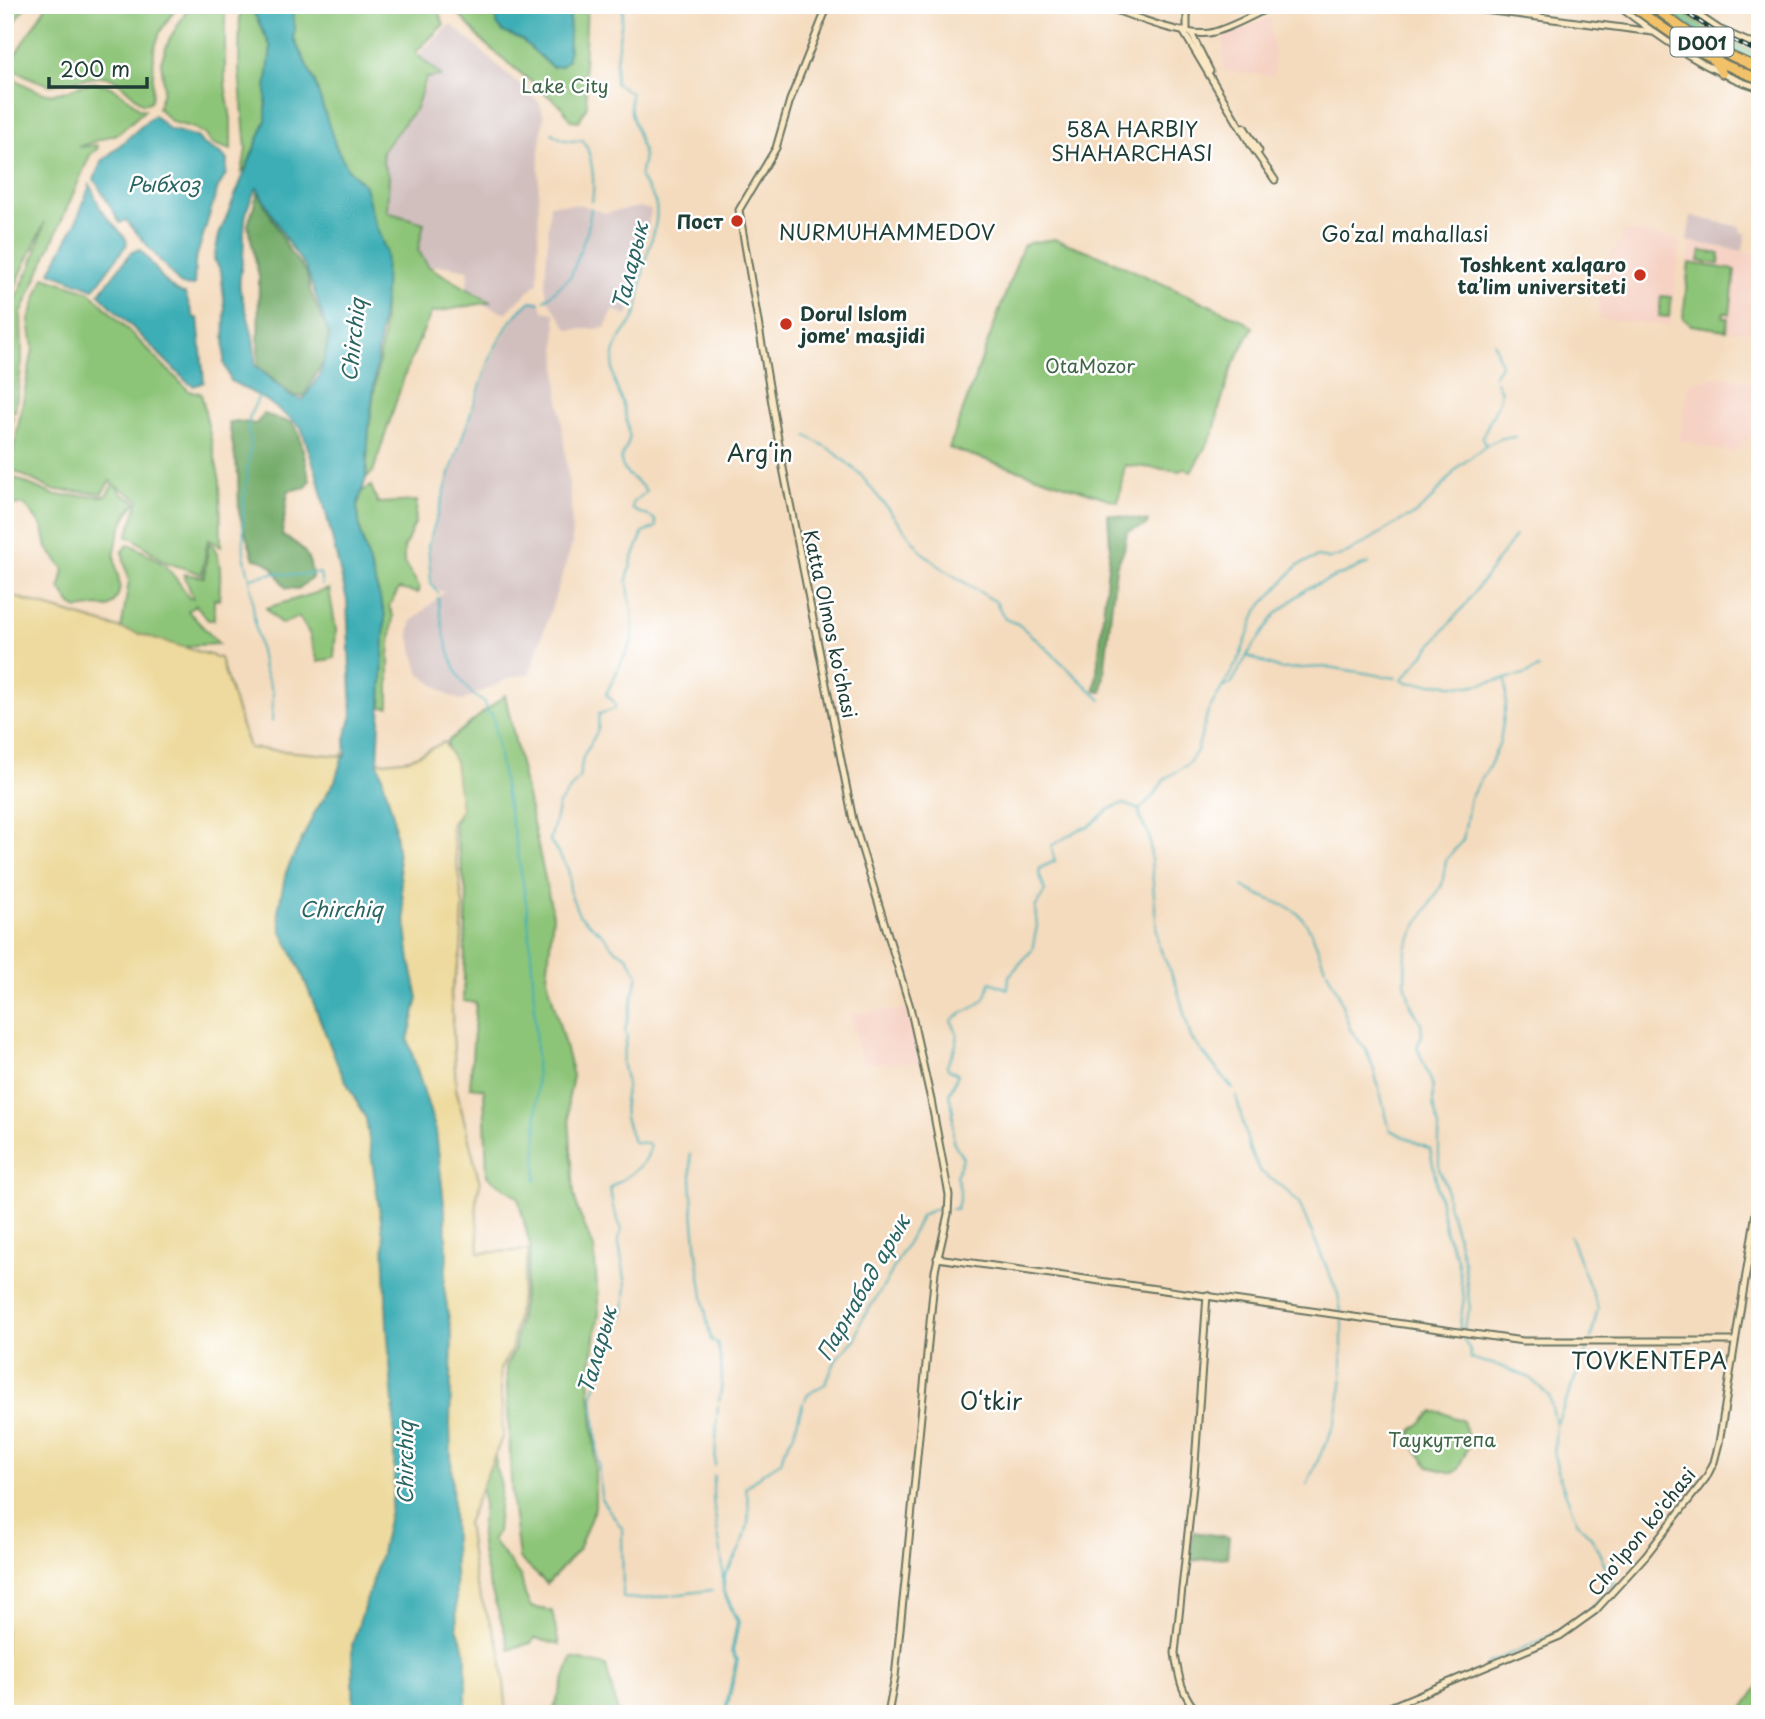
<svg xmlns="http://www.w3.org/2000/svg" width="1765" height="1719" viewBox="0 0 1765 1719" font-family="'Playpen Sans',sans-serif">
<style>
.built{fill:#f6d2c4}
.industrial{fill:#d1bfbe}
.green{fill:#8dc578;stroke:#568156;stroke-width:2}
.forest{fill:#72aa68;stroke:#48744e;stroke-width:2}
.sand{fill:#eeda9e;stroke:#868c69;stroke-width:2}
.water{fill:#3daeb5;stroke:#2e7674;stroke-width:2;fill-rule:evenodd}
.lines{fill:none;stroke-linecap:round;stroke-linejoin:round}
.stream{stroke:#3daeb5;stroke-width:2}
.canal{stroke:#3daeb5;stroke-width:3.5}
.secondary-casing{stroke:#6a7464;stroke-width:9}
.highway-casing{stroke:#6a7464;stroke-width:11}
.secondary{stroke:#fae7c3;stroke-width:5}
.highway{stroke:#f2c26a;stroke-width:8}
.rail-casing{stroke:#1f3d34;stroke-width:4.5}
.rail{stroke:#fff;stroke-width:2;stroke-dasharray:5;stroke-linecap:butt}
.poi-dot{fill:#c8321e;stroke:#fff;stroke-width:2.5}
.labels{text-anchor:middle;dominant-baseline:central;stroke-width:5;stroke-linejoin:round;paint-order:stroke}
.shield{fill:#fff;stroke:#627771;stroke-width:2}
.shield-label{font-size:18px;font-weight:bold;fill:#1f3d34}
.park-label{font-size:19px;fill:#406648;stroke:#fff}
.poi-label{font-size:19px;font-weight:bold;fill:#1f3d34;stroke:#fff;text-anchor:end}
.street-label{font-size:19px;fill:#1f3d34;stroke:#fff}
.neighbourhood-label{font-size:21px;fill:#1f3d34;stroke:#fff}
.water-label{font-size:21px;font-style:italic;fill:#2a6561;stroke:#fff}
.quarter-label{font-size:23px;fill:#1f3d34;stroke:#fff}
</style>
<rect width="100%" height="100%" fill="#fff"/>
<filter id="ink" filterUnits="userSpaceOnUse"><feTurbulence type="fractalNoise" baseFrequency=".0143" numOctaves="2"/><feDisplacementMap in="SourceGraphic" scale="14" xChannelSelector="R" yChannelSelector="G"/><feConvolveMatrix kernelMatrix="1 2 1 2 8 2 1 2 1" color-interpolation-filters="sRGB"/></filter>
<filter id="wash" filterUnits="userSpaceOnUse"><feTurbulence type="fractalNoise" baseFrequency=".00686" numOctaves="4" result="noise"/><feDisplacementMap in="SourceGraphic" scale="28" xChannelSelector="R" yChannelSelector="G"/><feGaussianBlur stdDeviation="1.57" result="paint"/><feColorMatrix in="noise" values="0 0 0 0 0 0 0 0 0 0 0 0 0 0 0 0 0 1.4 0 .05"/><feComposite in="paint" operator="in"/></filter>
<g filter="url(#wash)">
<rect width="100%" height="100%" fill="#f4dbbe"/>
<g class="built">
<path d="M 1270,17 L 1272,45 L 1274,46 L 1274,76 L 1223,71 L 1224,36 Z"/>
<path d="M 1624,230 L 1681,240 L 1670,325 L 1599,319 L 1598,293 L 1609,256 L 1620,243 Z"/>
<path d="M 1690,242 L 1760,255 L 1760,333 L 1726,330 L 1682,320 Z"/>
<path d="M 1720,376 L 1760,384 L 1760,426 L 1734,453 L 1694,445 L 1693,442 L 1679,441 L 1689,383 Z"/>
<path d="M 907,1009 L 920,1063 L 862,1063 L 850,1014 Z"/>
</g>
<g class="industrial">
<path d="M 451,24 L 539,102 L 544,116 L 539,151 L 538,282 L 506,313 L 465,298 L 469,270 L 445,266 L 420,266 L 387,275 L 378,139 L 427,86 L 415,58 Z"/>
<path d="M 550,204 L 582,205 L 605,213 L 640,207 L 651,210 L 635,293 L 628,316 L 613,310 L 605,328 L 569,330 L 548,300 L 545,286 Z"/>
<path d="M 1691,216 L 1741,227 L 1740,232 L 1746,233 L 1743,251 L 1687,241 Z"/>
<path d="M 531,300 L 540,300 L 543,311 L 555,313 L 558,391 L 571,501 L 572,545 L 530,673 L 510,678 L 462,701 L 446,694 L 419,673 L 409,634 L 412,621 L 444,592 L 433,588 L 429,548 L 448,482 L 494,353 L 520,308 Z"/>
</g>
<g class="green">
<path d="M 5,5 L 26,5 L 5,38 Z"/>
<path d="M 47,5 L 178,5 L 160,32 L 154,50 L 152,98 L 150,102 L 143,104 L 116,80 L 103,76 L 51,85 L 38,81 L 7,67 Z"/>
<path d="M 190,5 L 225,5 L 225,84 L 231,119 L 231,150 L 211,143 L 206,135 L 194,128 L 172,122 L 158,108 L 164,87 L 161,61 L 169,40 Z"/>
<path d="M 240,5 L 250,5 L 271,47 L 266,90 L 266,120 L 246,168 L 242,172 L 246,149 L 239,70 Z"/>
<path d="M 292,5 L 435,5 L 444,24 L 415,53 L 442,76 L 426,78 L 416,108 L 382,151 L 383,164 L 389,176 L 387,212 L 424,223 L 418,250 L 428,266 L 490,302 L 431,313 L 406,371 L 373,472 L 366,478 L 369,427 L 383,336 L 384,306 L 373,218 L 365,186 L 348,169 L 335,145 L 314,80 L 293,37 L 295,30 Z"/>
<path d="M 451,5 L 552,5 L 542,9 L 517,8 L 503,32 L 521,39 L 552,67 L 568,59 L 570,11 L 564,5 L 587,5 L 584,64 L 587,106 L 579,121 L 571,120 L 562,107 L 484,43 Z"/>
<path d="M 1656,5 L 1672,5 L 1710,32 L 1760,55 L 1760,65 L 1711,43 Z"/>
<path d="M 1645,6 L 1713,52 L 1760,74 C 1717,60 1681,34 1644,8 Z"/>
<path d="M 9,76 C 20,82 32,90 44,93 C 75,98 84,69 118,91 C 126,97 133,101 139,109 L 145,110 L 119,133 L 78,147 L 97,145 L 98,148 L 90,155 L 21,314 L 22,360 L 15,411 L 8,413 L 12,384 L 5,350 L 6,318 L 31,266 L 45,222 L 5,307 L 5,80 Z"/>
<path d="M 1054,239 L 1099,255 L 1240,319 L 1253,327 L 1232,367 L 1219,409 L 1214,432 L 1191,472 L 1185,468 L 1181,471 L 1125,465 L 1118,502 L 949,448 L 1023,246 L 1029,243 Z"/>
<path d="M 1701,251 L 1720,254 L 1719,264 L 1699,261 Z"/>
<path d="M 1689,263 L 1735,270 L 1730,314 L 1724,312 L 1723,317 L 1728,318 L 1726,330 L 1691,325 L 1683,318 Z"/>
<path d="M 44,277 L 90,292 L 189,391 L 201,393 L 220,481 L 221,547 L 208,539 L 202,574 L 165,562 L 133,538 L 127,537 L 139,500 L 115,485 L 123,495 L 137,502 C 125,513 117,536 115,552 C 112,571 131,589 108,608 L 99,606 L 78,609 L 71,605 L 60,588 L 64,569 L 47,548 L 43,528 L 25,505 L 13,504 L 5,509 L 10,476 L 54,495 L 106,496 L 113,484 L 110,481 L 102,493 L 53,490 L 10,469 L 33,349 L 29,319 Z"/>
<path d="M 1661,296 L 1671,297 L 1669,317 L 1659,316 Z"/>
<path d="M 5,367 L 10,385 L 6,413 L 13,417 L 7,451 L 5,449 Z"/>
<path d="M 371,486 L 378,503 L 417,501 L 415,523 L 404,548 L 404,563 L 419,586 L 418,593 L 399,589 L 389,606 L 393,616 L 389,655 L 389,707 L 381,707 L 385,615 L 361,535 L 357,507 L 362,491 Z"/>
<path d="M 209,542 C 224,554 220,582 219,600 L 214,599 L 214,620 L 208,620 L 196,605 L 188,611 L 219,644 L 197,645 L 162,651 L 121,631 L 129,581 L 122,551 L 129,544 C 162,560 170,567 189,598 L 193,598 L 184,574 L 204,577 Z"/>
<path d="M 329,589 L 336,630 L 334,658 L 318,662 L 309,633 L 299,617 L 281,624 L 266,608 Z"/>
<path d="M 505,695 L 553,915 L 547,978 L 573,1076 L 568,1101 L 574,1194 L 578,1211 L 594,1248 L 599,1313 L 589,1378 L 595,1450 L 595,1507 L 578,1550 L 547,1584 L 519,1558 L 512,1501 L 506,1366 L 514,1351 L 531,1250 L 518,1197 L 487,1176 L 484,1089 L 470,1087 L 476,1003 L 463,1001 L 467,897 L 454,824 L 459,812 L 447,742 Z"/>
<path d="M 1433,1412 L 1441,1412 L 1463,1421 L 1470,1443 L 1458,1469 L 1453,1473 L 1429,1467 L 1408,1438 L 1414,1429 Z"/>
<path d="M 496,1422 L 496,1469 L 501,1485 L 497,1532 L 492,1540 L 521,1577 L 525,1595 L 531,1607 L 552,1611 L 559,1645 L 535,1638 L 531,1643 L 509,1649 C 501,1613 485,1581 481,1544 C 479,1524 487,1504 481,1485 Z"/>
<path d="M 572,1658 L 606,1666 L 618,1714 L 552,1714 Z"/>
<path d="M 1760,1684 L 1760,1714 L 1739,1714 Z"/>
</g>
<g class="forest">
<path d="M 258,192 L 290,252 L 306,272 L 311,293 L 328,332 L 325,359 L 304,396 L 294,396 L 258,367 L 259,277 L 248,225 Z"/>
<path d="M 264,414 L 292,423 L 299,433 L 310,481 L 306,487 L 288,491 L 282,536 C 303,545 311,555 312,578 L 298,589 L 286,588 C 276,574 274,561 254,559 L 239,513 L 238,475 L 229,423 L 236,421 L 256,424 Z"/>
<path d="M 1108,514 L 1148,521 L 1146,526 L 1127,531 L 1124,550 L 1116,567 L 1102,692 L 1095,691 L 1110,547 Z"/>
<path d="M 1193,1532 L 1229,1537 L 1227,1557 L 1188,1561 Z"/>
</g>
<path class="sand" d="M 5,594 L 220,658 L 249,748 L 342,756 L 343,753 L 346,757 L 384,762 L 410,759 L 444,742 L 455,762 L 461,809 L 451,825 L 463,905 L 461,952 L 451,992 L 456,1088 L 480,1183 L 476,1202 L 479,1253 L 529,1250 L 511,1351 L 500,1369 L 503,1435 L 467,1523 L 475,1582 L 501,1652 L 507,1714 L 5,1714 Z"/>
<g class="water">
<path d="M 250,5 L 292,5 L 295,30 L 293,37 L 314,80 L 336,147 L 348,169 L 365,186 L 373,218 L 386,251 L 385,293 L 369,427 L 366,478 L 357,507 L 361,535 L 385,615 L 378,762 L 393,815 L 410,961 L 418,998 L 408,1040 L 436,1131 L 445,1213 L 447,1257 L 444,1287 L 452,1339 L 450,1425 L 457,1627 L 466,1654 L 466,1714 L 354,1714 L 352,1646 L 381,1553 L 394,1491 L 394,1416 L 387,1325 L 384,1241 L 366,1119 L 339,1068 L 300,969 L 282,932 L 278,911 L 286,872 L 315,812 L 335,781 L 342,758 L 346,756 L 345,739 L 352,715 L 347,600 L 317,475 L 301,427 L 266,400 L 231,381 L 224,363 L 225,309 L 221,271 L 214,259 L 219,235 L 266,120 L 266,90 L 271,47 ZM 257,188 L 289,244 L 306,268 L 330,337 L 320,375 L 303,400 L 290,396 L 255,365 C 256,338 247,315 240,290 C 238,279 242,267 243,257 C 245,228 241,214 257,188 Z"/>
<path d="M 552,5 L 564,5 L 570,11 L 568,59 L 562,66 L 552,67 L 521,39 L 503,32 L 496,23 L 497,15 C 514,4 533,12 552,5 Z"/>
<path d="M 154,115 L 169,129 L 197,137 L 203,144 L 222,154 L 227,160 L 226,174 L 217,190 L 195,262 L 194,286 L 181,285 L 126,220 L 120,223 L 94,179 L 102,161 Z"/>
<path d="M 90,185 L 101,210 L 126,239 L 127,244 L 94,289 L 50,272 L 75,225 Z"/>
<path d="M 139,249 C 154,262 165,290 185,294 L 194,318 L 198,318 L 204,382 L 194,386 L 187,382 L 99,294 L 131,253 Z"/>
</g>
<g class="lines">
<g class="stream">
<path d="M 624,5 L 616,60 L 615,83 L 630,92 L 631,113 L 644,156 L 640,178 C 645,186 654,196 656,205 C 659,225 649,244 645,263 C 641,278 641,295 637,311 C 630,332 615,334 613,363 C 611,380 620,393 624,409 C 626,417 628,427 629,435 C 631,447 618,453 622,465 C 625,477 641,481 646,492 L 633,502 L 632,509 C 639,514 648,514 655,520 L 656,527 L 643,533 L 632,560 L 627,580 L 633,619 L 632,641 L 606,694 L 615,703 L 615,709 L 599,714 L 598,730 L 583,757 L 579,778 L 559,804 L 550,841 L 567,867 L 570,878 L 569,890 L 579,915 L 604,936 L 613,948 L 627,956 L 638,975 L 625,1030 L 627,1037 L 622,1062 L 627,1084 L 624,1102 L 625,1117 L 633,1142 L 646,1143 L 650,1146 C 649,1166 625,1177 610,1188 L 613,1207 L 622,1230 L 618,1238 L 626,1285 L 624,1310 L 593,1394 L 601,1499 L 622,1528 L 623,1598 L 640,1599 L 712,1590"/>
<path d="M 1661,5 L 1706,35 L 1760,62"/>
<path d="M 552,133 C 562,141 570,142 583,140 C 593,156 595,184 592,202"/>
<path d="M 545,300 L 571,276 L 588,229 L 591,208"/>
<path d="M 1493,377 L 1501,365 L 1494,343"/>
<path d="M 807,436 L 833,451 L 860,474 L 923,553 L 943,569 L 996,602 L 1005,619 L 1018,624 L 1044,646 L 1101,700"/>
<path d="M 1487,445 L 1502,438 L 1517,437"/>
<path d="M 1515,536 L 1465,605 L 1402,680 L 1411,683 L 1470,686 L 1524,675 L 1539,668"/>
<path d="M 250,578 L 273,573 L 295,575 L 320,573 L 322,585"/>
<path d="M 251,584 L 244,555 L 243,508 L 251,442 L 248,429 L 250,415 L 259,396"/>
<path d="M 251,587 L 255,624 L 263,667 L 273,693 L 272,722"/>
<path d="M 438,593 L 431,583 L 428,546 L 452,467 L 492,353 L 511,320 L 531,301 L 540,303"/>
<path d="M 438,598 C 442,630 452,687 484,702 L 488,713 L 492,714 L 493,717 C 497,742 500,766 505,790 C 513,830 522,870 527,910 C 537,1000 538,1091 536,1181"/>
<path d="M 1247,655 L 1275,615 L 1306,589 L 1369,563"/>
<path d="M 1222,688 L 1238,661 L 1257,611 L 1298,565 L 1318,557 L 1329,559 L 1348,553 L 1404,519 L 1414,515 L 1430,501 L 1459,466 L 1486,446 L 1482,437 L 1498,404 L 1501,392 L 1496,382"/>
<path d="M 1243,886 C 1260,898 1276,900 1293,910 C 1310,920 1318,950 1325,968"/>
<path d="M 1327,971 L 1338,993 L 1350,1029 L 1366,1050 L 1373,1067 L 1390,1130 L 1430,1149 L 1446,1234 L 1457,1259 L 1464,1298 L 1459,1329"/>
<path d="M 1233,1089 L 1191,1038 L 1176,984 L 1158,944 L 1149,834 L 1141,821 L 1139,810 L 1153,796 L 1165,779 L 1188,764 L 1197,751 L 1208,711 L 1222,688 L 1231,684 L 1247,656 L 1280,669 L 1328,667 L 1396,678"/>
<path d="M 1236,1095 L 1250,1151 L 1261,1172 L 1284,1188 L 1299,1203 L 1338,1294 L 1341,1312"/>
<path d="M 690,1154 C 692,1216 698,1279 711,1340 L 717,1343 C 722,1362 724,1382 719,1401"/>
<path d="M 951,1209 L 956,1209 C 962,1196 961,1189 956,1176 L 963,1158 L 953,1141 L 953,1110 L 949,1095 L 958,1074 L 948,1069 L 947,1066 C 955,1045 964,1040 951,1021 C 961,1011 977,1009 985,998 C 988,994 988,987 990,982 L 1008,989 L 1009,976 L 1032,950 L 1037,926 L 1035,908 L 1045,891 L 1039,873 L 1040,868 L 1055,861 L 1051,846 L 1080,829 L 1088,827 L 1108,810 L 1118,805 L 1124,804 L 1139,810"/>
<path d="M 1570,1236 L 1598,1308 L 1591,1338"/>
<path d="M 1463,1330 L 1470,1308 L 1464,1262 L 1447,1200 L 1446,1185 L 1439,1169 L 1439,1127 L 1433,1105 L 1433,1086 L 1417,1047 L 1422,1035 L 1421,1023 L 1411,1005 L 1405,982 L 1406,948 L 1417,925 L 1442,885 L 1446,860 L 1463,840 L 1470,798 L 1490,765 L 1500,742 L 1506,702 L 1506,679"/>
<path d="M 1462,1336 L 1470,1351 L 1471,1359 L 1497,1365 L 1530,1378 L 1549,1396 L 1556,1424 L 1554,1455 L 1560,1479 L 1577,1522 L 1592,1538 L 1613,1582 C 1611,1589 1605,1593 1600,1599 C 1566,1633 1529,1646 1486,1664"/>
<path d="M 1342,1348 L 1342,1319"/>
<path d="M 805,1400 L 807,1395 L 825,1384 L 837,1358 L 856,1338 L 860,1323 L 885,1284 L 922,1215 L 932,1210 L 945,1209"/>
<path d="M 717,1415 L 718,1406"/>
<path d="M 1557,1423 L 1589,1344"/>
<path d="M 715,1466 L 717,1419"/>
<path d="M 714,1476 C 709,1508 723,1543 723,1576"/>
<path d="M 1307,1484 L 1335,1423 L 1342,1386 L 1342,1351"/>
<path d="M 723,1577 C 742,1550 756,1521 745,1488 L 764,1472 L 781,1462 L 784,1450 L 793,1436 L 803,1403"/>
</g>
<path class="canal" d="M 723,1577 L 724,1592 L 738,1622 L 732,1652 L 737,1660 L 725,1714"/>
</g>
</g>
<g filter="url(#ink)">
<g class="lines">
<g class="secondary-casing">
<g id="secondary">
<path d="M 828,5 L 790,100 L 776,148 L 739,210 L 783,468 L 853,820 L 910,1007 L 931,1100 L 949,1195 L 948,1214 L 935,1271 L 905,1581 L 895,1677 L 888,1714"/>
<path d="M 1103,5 C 1129,15 1190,40 1214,32 C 1235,26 1255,14 1274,5"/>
<path d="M 1187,5 L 1187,32"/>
<path d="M 1446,5 L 1653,32"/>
<path d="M 1617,5 C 1661,38 1706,72 1760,88"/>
<path d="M 1683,5 L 1719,29 L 1760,47"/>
<path d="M 1183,31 L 1252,147 L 1275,180"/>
<path d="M 1191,33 L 1210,71"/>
<path d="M 1244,127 L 1259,151"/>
<path d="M 937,1258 L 1523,1341 L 1735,1341"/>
<path d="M 1200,1714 C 1182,1698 1178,1675 1175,1653 L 1194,1477 L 1207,1295"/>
<path d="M 1373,1714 L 1560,1636 L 1595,1611 L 1646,1555 L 1706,1478 L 1714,1462 L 1719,1443 L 1760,1187"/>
</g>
</g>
<g class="highway-casing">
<g id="highway">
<path d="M 1631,5 C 1671,34 1712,63 1760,79"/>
<path d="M 1650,5 L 1705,44 L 1760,69"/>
<path d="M 1714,61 L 1722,73"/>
</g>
</g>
<use href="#secondary" class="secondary"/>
<use href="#highway" class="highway"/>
<g class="rail-casing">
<path id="rail" d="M 1674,5 L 1712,30 L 1760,53"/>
</g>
<use href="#rail" class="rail"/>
</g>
</g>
<g class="poi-dot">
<circle cx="737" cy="221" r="7"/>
<circle cx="1640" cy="275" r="7"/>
<circle cx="786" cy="324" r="7"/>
</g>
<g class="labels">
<rect class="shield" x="1670.5" y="27.5" width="63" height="29" rx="5"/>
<g class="shield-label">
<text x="1702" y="42">D001</text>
</g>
<g class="park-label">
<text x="565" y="85">Lake City</text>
<text x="1090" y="365">OtaMozor</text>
<text x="1442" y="1439">Таукуттепа</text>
</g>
<g class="poi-label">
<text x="723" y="221">Пост</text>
<text x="1626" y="264">Toshkent xalqaro<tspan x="1626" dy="22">ta’lim universiteti</tspan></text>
<text x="800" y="313" text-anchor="start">Dorul Islom<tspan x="800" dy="22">jome' masjidi</tspan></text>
</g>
<g class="street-label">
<text transform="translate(831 624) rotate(78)">Katta Olmos ko'chasi</text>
<text transform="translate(1641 1531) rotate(-51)">Cho'lpon ko'chasi</text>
</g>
<g class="neighbourhood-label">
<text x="1132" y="128">58A HARBIY<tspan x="1132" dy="24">SHAHARCHASI</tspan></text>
<text x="887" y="231">NURMUHAMMEDOV</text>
<text x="1405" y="233">Goʻzal mahallasi</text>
</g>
<g class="water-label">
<text x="164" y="183">Рыбхоз</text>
<text transform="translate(629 266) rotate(-76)">Таларык</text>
<text transform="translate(352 340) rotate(-84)">Chirchiq</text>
<text x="341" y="908">Chirchiq</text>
<text transform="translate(862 1287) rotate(-60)">Парнабад арык</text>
<text transform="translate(596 1350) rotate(-74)">Таларык</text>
<text transform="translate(404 1463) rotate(-90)">Chirchiq</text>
</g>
<g class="quarter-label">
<text x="760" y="452">Argʻin</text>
<text x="1649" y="1359">TOVKENTEPA</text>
<text x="991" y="1400">Oʻtkir</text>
</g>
</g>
<rect width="1765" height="1719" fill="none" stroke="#fff" stroke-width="28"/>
<path d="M49 77v10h98v-10" fill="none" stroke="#1f3d34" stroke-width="3.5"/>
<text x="60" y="77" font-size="21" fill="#1f3d34" stroke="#ffffff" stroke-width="5" paint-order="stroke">200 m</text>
</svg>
